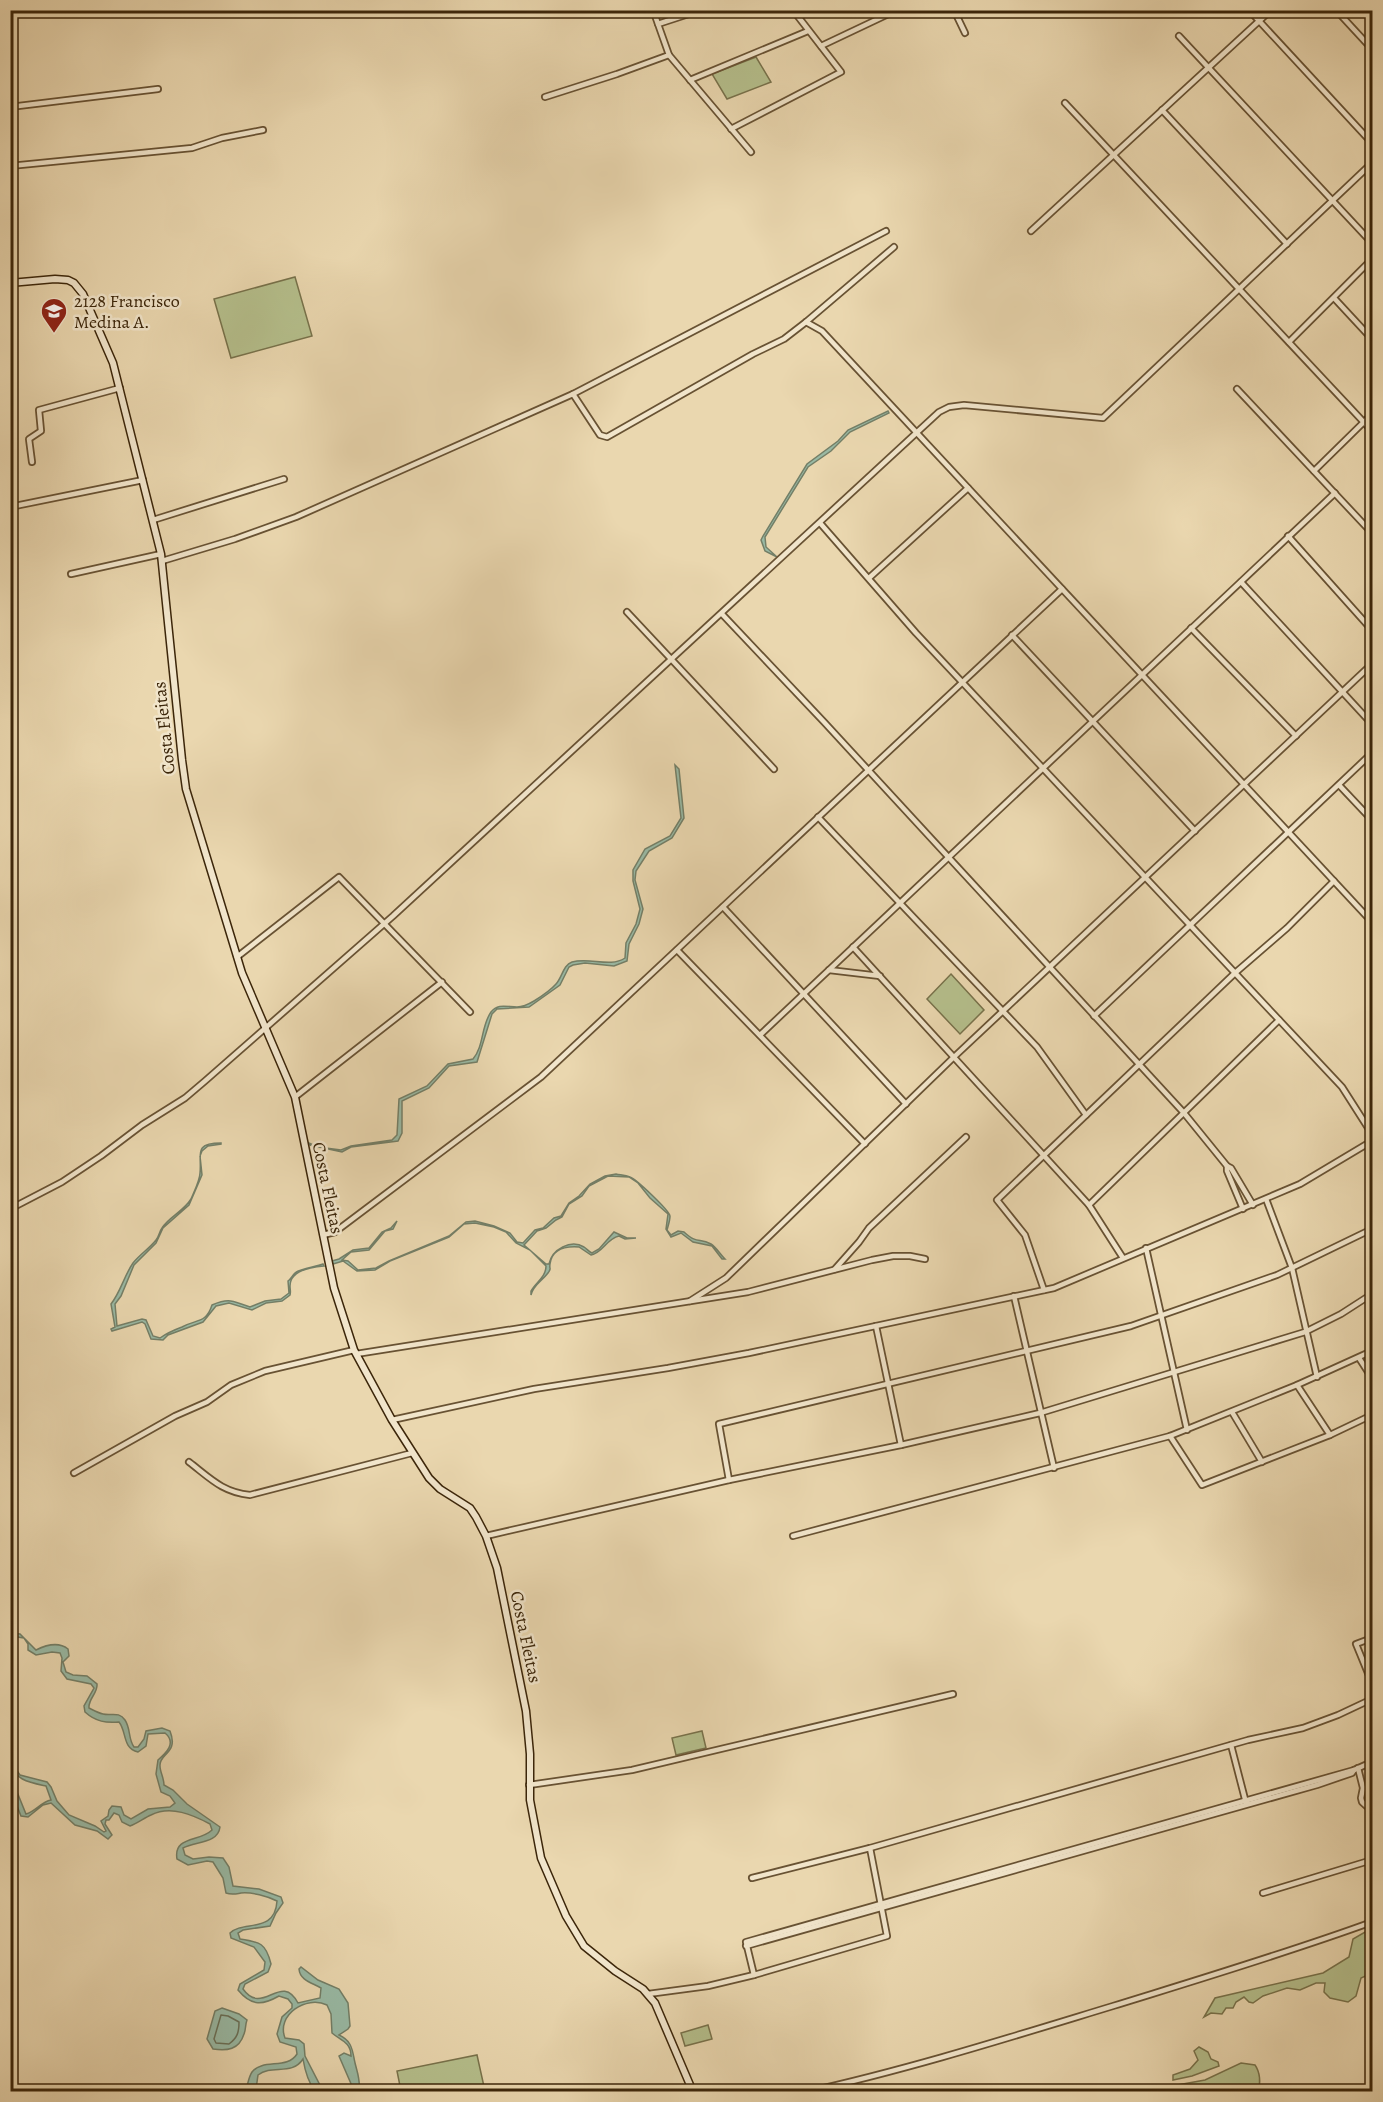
<svg xmlns="http://www.w3.org/2000/svg" width="1383" height="2102" viewBox="0 0 1383 2102" font-family="Alegreya,serif">
<style>
.green{fill:#b5bf8c;stroke:#78724b;stroke-width:1.5}
.water{fill:#99baa5;stroke:#747f67;stroke-width:1.5}
.lines{fill:none;stroke-linecap:round;stroke-linejoin:round}
.shore{stroke:#6a7058;stroke-width:1.5}
.street-casing{stroke:#685233;stroke-width:8}
.secondary-casing{stroke:#3c260a;stroke-width:9}
.street{stroke:#f1e5cb;stroke-width:4.5}
.secondary{stroke:#f1e5cb;stroke-width:6}
.labels{text-anchor:middle;dominant-baseline:central;stroke-width:5;stroke-linejoin:round;paint-order:stroke}
.poi-label{font-size:18px;fill:#3c260a;stroke:#f1e5cb;text-anchor:start}
.street-label{font-size:18px;fill:#3c260a;stroke:#f1e5cb}
</style>
<rect width="100%" height="100%" fill="#ead7af"/>
<filter id="stains"><feTurbulence type="fractalNoise" baseFrequency=".00333" numOctaves="4"/><feColorMatrix values="0 0 0 0 .2 0 0 0 0 .09 0 0 0 0 .02 0 0 0 .5 -.17"/></filter>
<radialGradient id="worn" r=".72"><stop offset=".6" stop-color="#630" stop-opacity="0"/><stop offset="1" stop-color="#630" stop-opacity=".3"/></radialGradient>
<g class="green">
<path d="M 756,57 L 771,82 L 727,99 L 712,74 Z"/>
<path d="M 295,277 L 312,336 L 231,358 L 214,299 Z"/>
<path d="M 951,974 L 984,1010 L 960,1034 L 927,999 Z"/>
<path d="M 702,1731 L 706,1748 L 676,1755 L 672,1738 Z"/>
<path d="M 1372,1928 L 1372,1973 L 1361,1978 L 1356,1996 L 1348,2002 L 1330,1998 L 1324,1992 L 1325,1983 L 1316,1983 L 1300,1990 L 1287,1988 L 1263,1996 L 1253,2003 L 1249,2002 L 1244,1997 L 1236,2002 L 1233,2008 L 1226,2008 L 1222,2014 L 1211,2013 L 1204,2017 L 1215,1998 L 1323,1973 L 1349,1957 L 1353,1939 Z"/>
<path d="M 708,2025 L 712,2039 L 685,2046 L 681,2033 Z"/>
<path d="M 1199,2047 L 1208,2052 L 1211,2059 L 1218,2062 L 1219,2066 L 1192,2076 L 1173,2080 L 1173,2075 L 1190,2069 L 1198,2060 L 1194,2051 Z"/>
<path d="M 477,2055 L 485,2091 L 401,2091 L 397,2071 Z"/>
<path d="M 1241,2063 L 1255,2065 C 1260,2072 1261,2083 1258,2091 L 1159,2091 L 1161,2088 L 1205,2080 Z"/>
</g>
<g class="water">
<path d="M 888,411 L 889,413 L 850,432 L 831,451 L 808,467 L 765,537 L 766,547 L 777,557 L 765,551 L 761,540 L 763,536 L 807,464 L 838,441 L 848,430 Z"/>
<path d="M 675,765 L 679,769 L 684,818 L 672,838 L 649,851 L 636,871 L 635,880 L 643,909 L 639,924 L 629,944 L 627,961 L 614,966 L 585,963 L 573,965 L 569,967 L 560,985 L 529,1007 L 497,1009 L 492,1014 L 477,1062 L 449,1066 L 429,1088 L 402,1101 L 402,1133 L 398,1141 L 351,1147 L 342,1152 L 310,1145 L 309,1143 L 318,1147 L 341,1150 L 351,1146 L 392,1140 L 397,1135 L 399,1099 L 427,1086 L 448,1064 L 473,1059 C 484,1046 481,1026 491,1012 C 498,1003 507,1007 517,1007 C 523,1007 529,1004 534,1001 C 542,996 550,991 556,984 C 562,978 563,965 572,962 C 590,957 610,968 625,958 L 626,943 L 636,924 L 640,909 L 633,881 L 633,870 L 645,849 L 670,836 L 681,818 Z"/>
<path d="M 221,1143 L 221,1144 L 208,1146 L 202,1151 L 200,1156 L 202,1175 L 189,1205 L 163,1228 L 156,1243 L 134,1265 L 121,1296 L 115,1304 L 117,1326 L 142,1319 L 146,1320 L 153,1336 L 160,1338 C 167,1333 174,1330 182,1327 C 196,1319 206,1324 212,1305 C 231,1297 233,1302 250,1307 L 265,1301 L 281,1299 L 289,1293 L 288,1281 C 291,1279 292,1276 295,1273 C 300,1268 316,1267 323,1264 L 324,1266 C 312,1267 290,1270 290,1286 C 290,1289 291,1292 290,1295 L 282,1301 L 266,1303 L 252,1310 L 229,1303 L 216,1306 L 203,1322 L 168,1335 L 163,1340 L 151,1339 L 145,1324 L 142,1322 L 112,1331 L 111,1329 L 115,1327 L 111,1304 C 121,1291 124,1276 133,1263 C 140,1254 149,1249 156,1240 C 159,1237 159,1232 162,1228 C 169,1217 184,1211 191,1199 C 194,1192 200,1180 200,1173 C 202,1154 193,1143 221,1143 Z"/>
<path d="M 616,1174 C 620,1175 625,1175 630,1177 C 636,1179 669,1210 670,1216 C 670,1221 668,1226 667,1230 L 671,1235 L 678,1231 L 684,1232 C 698,1245 699,1237 711,1244 C 716,1247 720,1254 725,1259 L 722,1259 L 712,1246 L 693,1242 L 681,1233 L 671,1237 L 666,1229 L 668,1214 L 650,1198 L 638,1183 L 629,1177 L 608,1176 L 589,1186 L 582,1196 L 569,1204 L 562,1217 L 556,1220 L 546,1228 L 537,1231 L 524,1245 L 546,1264 L 549,1264 C 552,1249 571,1239 584,1247 C 587,1249 589,1252 592,1253 L 599,1249 L 614,1232 L 627,1238 L 636,1238 L 625,1239 L 619,1236 C 606,1239 604,1252 591,1255 L 579,1247 C 566,1246 552,1249 550,1264 C 549,1270 552,1268 548,1273 C 542,1281 533,1285 531,1295 L 531,1291 C 536,1282 546,1277 546,1266 L 530,1250 L 516,1243 L 506,1232 L 494,1227 L 475,1223 L 464,1224 L 449,1237 L 390,1261 L 375,1270 L 357,1271 L 343,1261 L 333,1264 L 332,1261 L 339,1259 L 353,1250 L 369,1248 L 382,1232 L 391,1228 L 397,1221 L 393,1229 L 385,1231 L 369,1250 L 351,1252 L 342,1260 L 348,1261 L 358,1270 L 376,1268 L 389,1261 L 449,1236 L 466,1222 L 475,1221 L 494,1226 L 510,1233 L 517,1242 L 523,1243 L 535,1230 L 543,1228 L 554,1218 L 561,1216 L 569,1203 L 579,1196 L 590,1184 L 605,1176 Z"/>
<path d="M 11,1633 L 20,1634 L 36,1650 C 46,1645 58,1641 68,1649 L 69,1656 L 63,1662 L 66,1672 L 73,1675 L 87,1676 L 97,1684 C 98,1693 88,1699 89,1708 C 93,1710 98,1713 103,1714 C 111,1716 119,1711 125,1720 C 131,1729 128,1739 134,1747 L 138,1747 L 144,1739 L 146,1731 L 162,1728 L 170,1731 C 179,1754 159,1753 160,1766 C 160,1772 164,1778 164,1785 L 173,1790 L 187,1804 L 220,1827 C 218,1844 195,1841 183,1848 L 185,1855 L 193,1859 L 209,1857 L 223,1858 L 229,1867 L 233,1886 L 259,1889 L 281,1897 L 283,1903 L 276,1913 L 270,1926 L 243,1930 L 238,1933 L 240,1939 C 260,1942 266,1943 271,1964 L 268,1972 L 245,1984 L 243,1989 C 263,2017 281,1971 298,2003 L 320,1998 L 321,1988 C 313,1983 300,1981 299,1969 L 301,1967 L 318,1980 L 339,1989 L 348,2003 L 350,2026 L 348,2029 L 339,2035 C 350,2040 352,2047 354,2058 C 356,2070 361,2079 359,2091 L 350,2091 L 352,2086 L 339,2056 L 344,2053 L 351,2056 C 351,2042 340,2040 332,2033 L 331,2014 L 327,2005 C 306,1995 276,2015 285,2038 L 299,2040 L 304,2044 L 305,2056 L 323,2091 L 315,2091 C 308,2082 305,2071 303,2059 C 292,2076 272,2064 258,2075 L 256,2089 L 253,2091 L 245,2091 C 248,2086 248,2078 252,2072 C 263,2058 287,2070 297,2054 L 296,2047 L 280,2042 L 277,2034 L 282,2017 L 292,2008 L 292,2004 L 288,1999 L 279,1996 C 263,2005 252,2007 238,1990 L 240,1984 L 264,1970 L 265,1962 L 254,1947 L 231,1938 L 230,1933 C 243,1920 275,1934 277,1901 C 267,1896 252,1892 241,1893 C 235,1894 232,1895 226,1893 L 223,1878 L 213,1862 L 207,1861 L 188,1865 L 177,1859 C 173,1836 200,1842 212,1830 L 210,1824 C 193,1815 171,1805 151,1815 C 144,1818 138,1823 130,1826 L 122,1822 L 119,1815 L 114,1813 L 109,1820 L 106,1820 L 105,1824 L 112,1835 L 108,1839 L 97,1831 L 75,1825 L 51,1803 L 43,1805 L 28,1817 L 21,1816 L 11,1791 L 11,1783 L 15,1787 L 26,1814 C 36,1811 41,1802 51,1800 L 46,1786 C 32,1783 12,1780 11,1762 L 20,1775 L 47,1782 L 51,1787 L 57,1801 L 69,1815 L 95,1826 L 104,1832 L 106,1831 L 101,1821 L 108,1816 L 109,1810 L 112,1806 L 121,1807 L 124,1815 L 131,1819 L 148,1809 L 170,1807 L 175,1803 L 170,1796 L 161,1792 L 156,1774 L 158,1760 C 166,1753 177,1743 165,1733 L 148,1734 L 146,1746 L 138,1752 C 122,1748 127,1732 119,1722 C 106,1723 96,1722 85,1712 L 84,1706 L 94,1688 L 91,1684 L 67,1679 L 61,1671 L 62,1658 L 60,1653 L 52,1652 L 36,1655 L 28,1650 L 28,1644 L 24,1638 L 11,1636 Z"/>
<path d="M 222,2008 L 239,2014 L 247,2020 C 245,2025 246,2030 244,2034 C 239,2050 227,2051 213,2049 L 207,2039 L 215,2011 Z"/>
</g>
<g class="lines">
<path class="shore" d="M 221,2015 L 228,2016 L 239,2022 C 239,2033 237,2038 229,2044 L 216,2043 L 214,2039 Z"/>
<g class="street-casing">
<g id="street">
<path d="M 653,10 L 658,24"/>
<path d="M 954,10 L 965,33"/>
<path d="M 1249,10 L 1372,143"/>
<path d="M 1336,10 L 1372,49"/>
<path d="M 1179,36 L 1372,243"/>
<path d="M 821,46 L 897,10"/>
<path d="M 669,55 L 751,152"/>
<path d="M 690,80 L 808,31"/>
<path d="M 545,97 L 617,74 L 669,55 L 658,24 L 701,10"/>
<path d="M 1065,103 L 1372,431"/>
<path d="M 10,107 L 158,89"/>
<path d="M 1162,110 L 1287,244"/>
<path d="M 731,129 L 841,72 L 793,10"/>
<path d="M 10,166 L 192,148 L 222,138 L 263,130"/>
<path d="M 1031,231 L 1271,10"/>
<path d="M 1334,298 L 1372,339"/>
<path d="M 806,322 L 822,331 L 1372,922"/>
<path d="M 1289,342 L 1372,259"/>
<path d="M 1237,389 L 1372,533"/>
<path d="M 573,394 L 600,435 L 607,437 L 753,354 L 784,339 L 806,322 L 894,247"/>
<path d="M 32,462 L 29,439 L 41,431 L 39,410 L 120,388"/>
<path d="M 1314,471 L 1372,414"/>
<path d="M 10,507 L 143,480"/>
<path d="M 153,520 L 284,479"/>
<path d="M 820,523 L 916,633 L 1342,1087 L 1372,1134"/>
<path d="M 1288,536 L 1372,630"/>
<path d="M 162,561 L 235,539 L 296,517 L 573,394 L 886,231"/>
<path d="M 71,574 L 161,554"/>
<path d="M 869,578 L 968,488"/>
<path d="M 1241,582 L 1372,724"/>
<path d="M 627,612 L 774,769"/>
<path d="M 722,614 L 824,722 L 1184,1113 L 1227,1166"/>
<path d="M 1191,628 L 1296,736"/>
<path d="M 1012,635 L 1195,831"/>
<path d="M 1339,785 L 1372,820"/>
<path d="M 818,817 L 1037,1047 L 1086,1115"/>
<path d="M 723,907 L 906,1104"/>
<path d="M 853,947 L 1089,1205 L 1123,1258"/>
<path d="M 677,950 L 865,1144"/>
<path d="M 237,957 L 339,877 L 470,1012"/>
<path d="M 829,970 L 880,976"/>
<path d="M 1094,1016 L 1372,753"/>
<path d="M 760,1035 L 1335,493"/>
<path d="M 295,1097 L 442,982"/>
<path d="M 1266,1199 L 1292,1268 L 1317,1377"/>
<path d="M 1089,1205 L 1279,1020"/>
<path d="M 10,1209 L 62,1182 L 101,1156 L 142,1125 L 185,1098 L 205,1081 L 393,916 L 939,412 L 949,407 L 964,405 L 1103,418 L 1372,163"/>
<path d="M 1243,1209 L 1227,1171 L 1227,1166 L 1231,1168 L 1253,1205"/>
<path d="M 323,1235 L 335,1232 L 541,1077 L 1062,589"/>
<path d="M 1146,1248 L 1187,1430"/>
<path d="M 835,1269 L 859,1242 L 869,1228 L 966,1137"/>
<path d="M 1044,1290 L 1025,1235 L 997,1200 L 1235,973 L 1287,928 L 1334,881"/>
<path d="M 1014,1296 L 1054,1468"/>
<path d="M 690,1301 L 726,1278 L 954,1057 L 1372,664"/>
<path d="M 876,1326 L 901,1445"/>
<path d="M 356,1354 L 748,1292 L 872,1260 L 893,1256 L 910,1256 L 925,1259"/>
<path d="M 1359,1358 L 1372,1378"/>
<path d="M 1297,1385 L 1330,1435"/>
<path d="M 1232,1412 L 1262,1462"/>
<path d="M 392,1420 L 534,1389 L 668,1368 L 749,1353 L 1054,1288 L 1300,1184 L 1372,1141"/>
<path d="M 1170,1436 L 1202,1485 L 1330,1435 L 1372,1415"/>
<path d="M 189,1462 C 210,1478 222,1492 250,1495 L 412,1453"/>
<path d="M 74,1473 L 175,1416 L 207,1402 L 231,1385 L 265,1371 L 354,1350"/>
<path d="M 729,1480 L 719,1424 L 1131,1326 L 1277,1275 L 1372,1229"/>
<path d="M 486,1536 L 729,1480 L 901,1445 L 1040,1413 L 1305,1332 L 1341,1314 L 1372,1294"/>
<path d="M 793,1536 L 1170,1436 L 1297,1385 L 1372,1351"/>
<path d="M 1372,1638 L 1356,1644 L 1372,1683"/>
<path d="M 1231,1745 L 1246,1803"/>
<path d="M 1358,1768 L 1363,1788 L 1361,1798 L 1362,1802 L 1372,1811"/>
<path d="M 529,1785 L 632,1770 L 953,1694"/>
<path d="M 752,1878 L 870,1848 L 1248,1740 L 1303,1728 L 1338,1715 L 1372,1699"/>
<path d="M 1263,1893 L 1372,1860"/>
<path d="M 746,1946 L 1317,1785 L 1352,1773 L 1354,1770 L 1372,1762"/>
<path d="M 754,1975 L 746,1942 L 1354,1770"/>
<path d="M 648,1994 L 708,1986 L 754,1975 L 887,1936 L 870,1848"/>
<path d="M 806,2092 C 910,2069 1011,2037 1113,2006 C 1200,1979 1287,1953 1372,1922"/>
</g>
</g>
<g class="secondary-casing">
<path id="secondary" d="M 10,283 L 55,279 L 68,280 L 74,283 L 83,294 L 113,363 L 161,554 L 182,760 L 186,789 L 242,973 L 295,1097 L 334,1288 L 354,1350 L 392,1420 L 429,1478 L 440,1489 L 470,1508 L 476,1517 L 486,1536 L 497,1568 L 526,1711 L 530,1754 L 530,1800 L 541,1858 L 566,1916 L 584,1946 L 615,1971 L 643,1989 L 655,2003 L 693,2092"/>
</g>
<use href="#street" class="street"/>
<use href="#secondary" class="secondary"/>
</g>
<defs>
<g id="school-pin" transform="scale(1.35)"><path d="M0 17L-7.5 6A9.5 9.5 0 1 1 7.5 6Z" fill="#8f2418" stroke="#f1e5cb"/><path d="M0-5L7-2L0 1L-7-2ZM-4 1L0 2.5L4 1V4Q0 6-4 4Z" fill="#fff"/></g>
</defs>
<g fill-rule="evenodd">
<use href="#school-pin" x="54" y="311"/>
</g>
<g class="labels">
<g class="poi-label">
<text x="74" y="301">2128 Francisco<tspan x="74" dy="21">Medina A.</tspan></text>
</g>
<g class="street-label">
<text transform="translate(164 728) rotate(-96)">Costa Fleitas</text>
<text transform="translate(328 1188) rotate(78)">Costa Fleitas</text>
<text transform="translate(526 1637) rotate(78)">Costa Fleitas</text>
</g>
</g>
<rect width="1383" height="2102" fill="none" stroke="#ead7af" stroke-width="36"/>
<rect x="12" y="12" width="1359" height="2078" fill="none" stroke="#3c260a" stroke-width="3"/>
<rect x="18" y="18" width="1347" height="2066" fill="none" stroke="#3c260a" stroke-width="1.5"/>
<rect width="100%" height="100%" filter="url(#stains)"/>
<rect width="100%" height="100%" fill="url(#worn)"/>
</svg>
